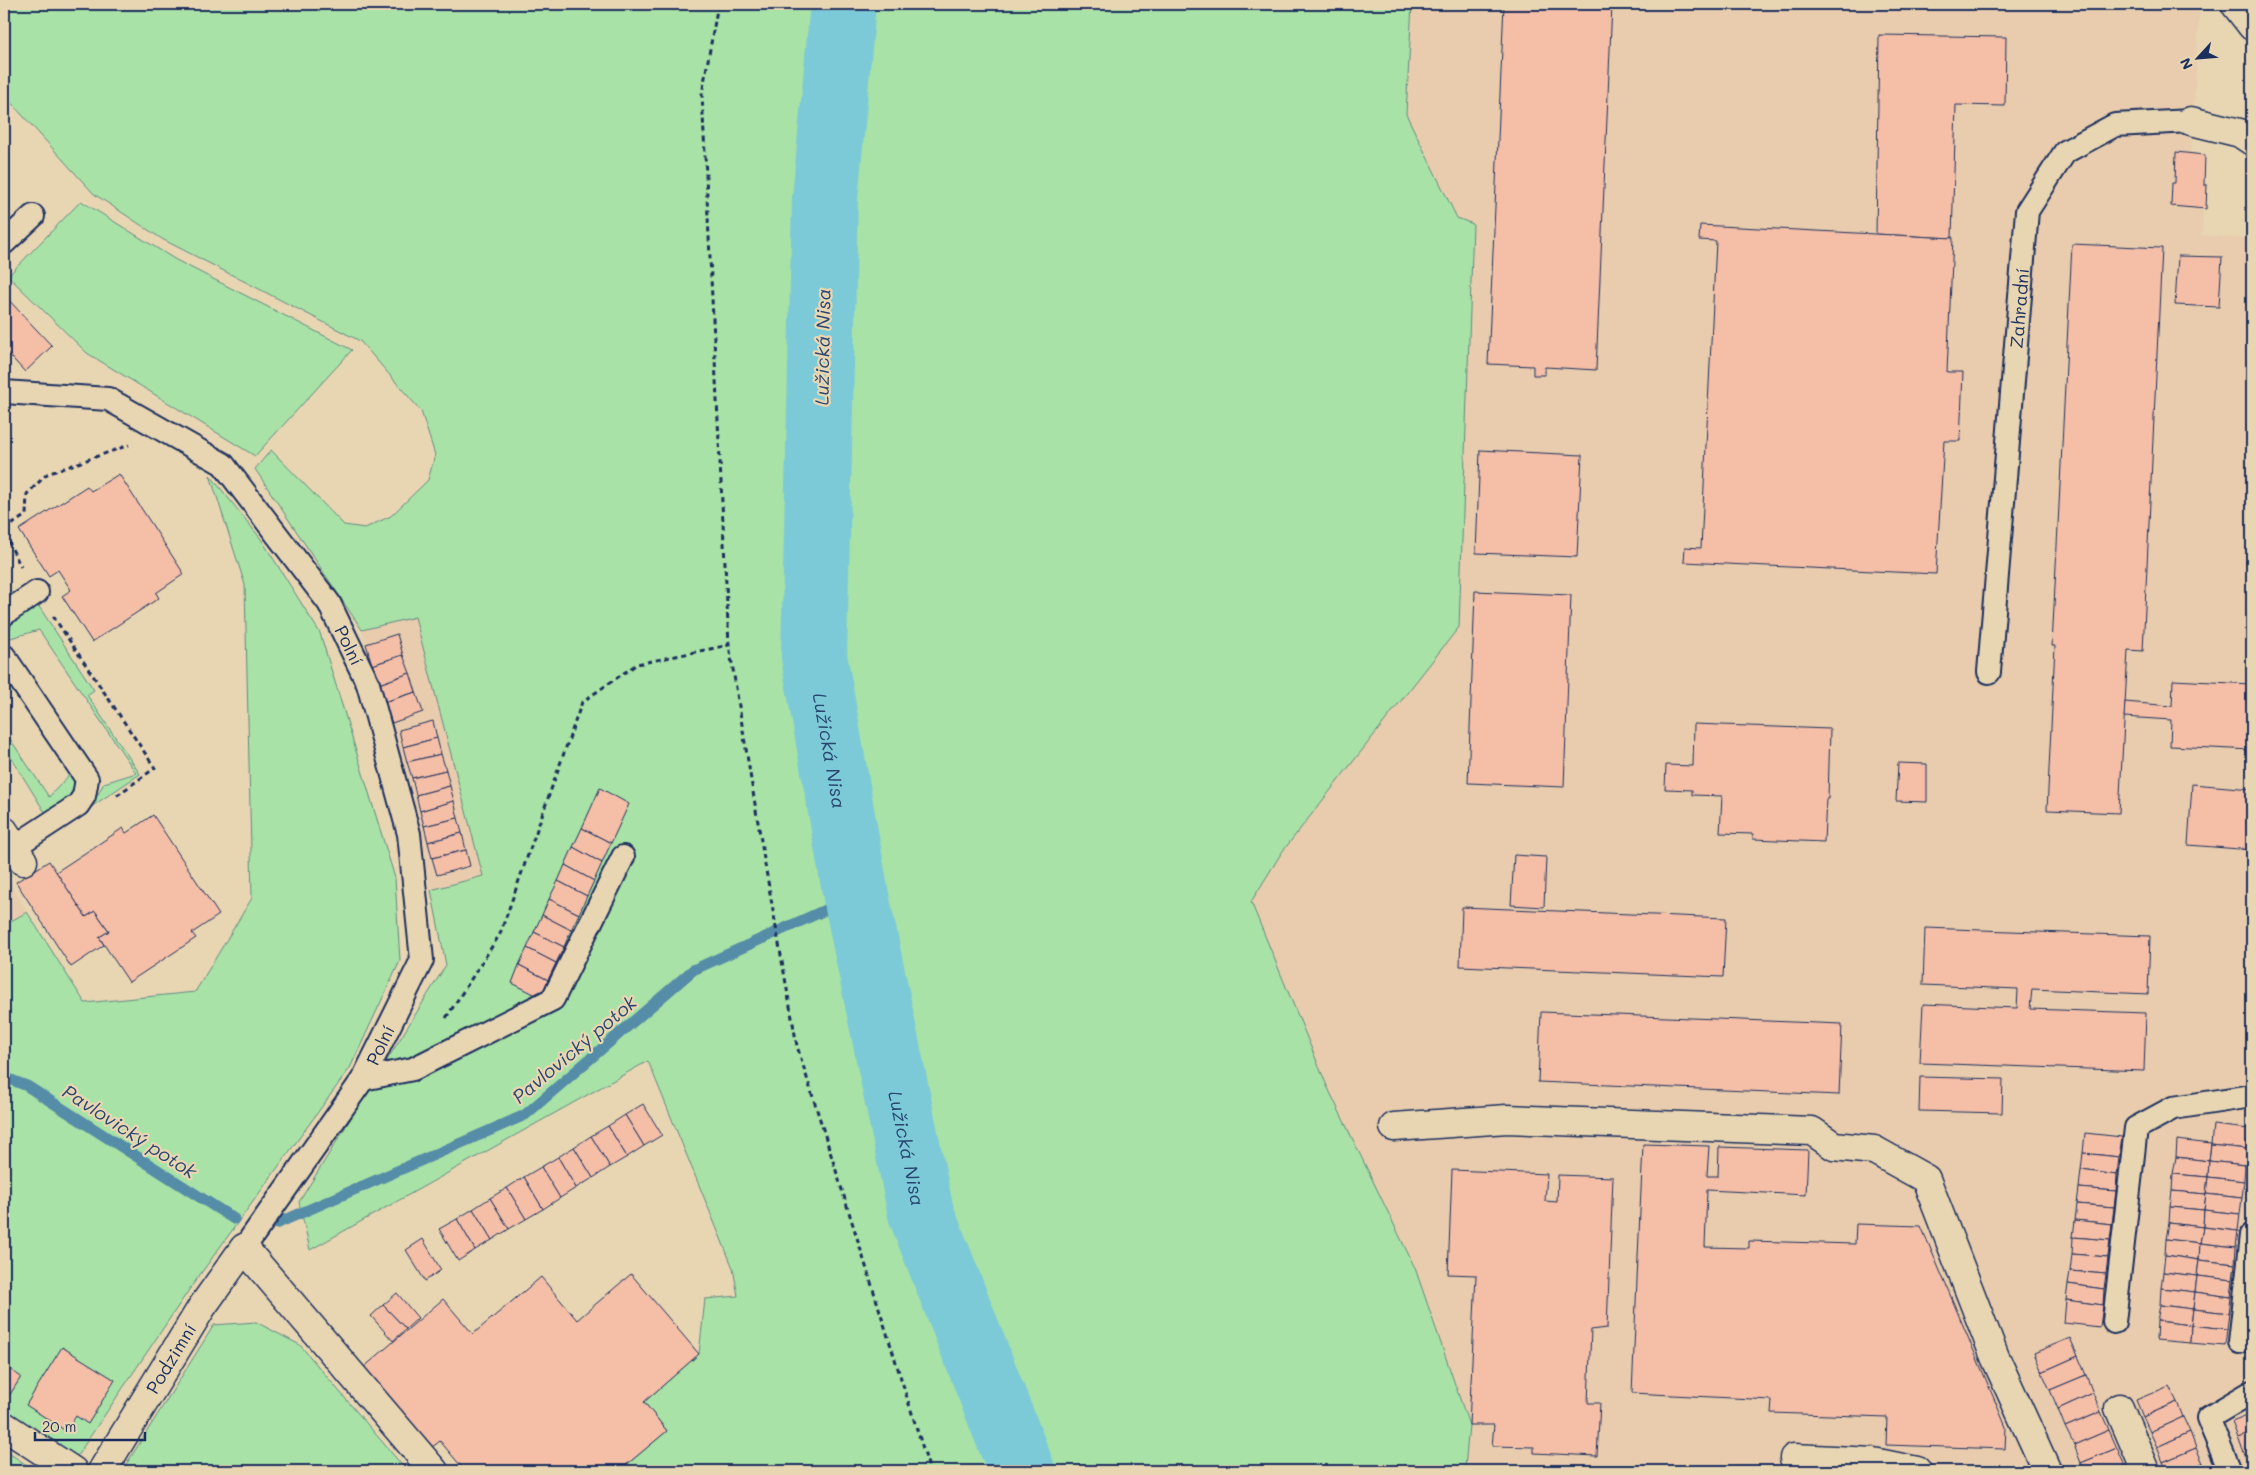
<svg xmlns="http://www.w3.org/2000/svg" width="2256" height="1475" viewBox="0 0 2256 1475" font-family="Mali,sans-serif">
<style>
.built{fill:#e8ccad}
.green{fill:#a8e2a6;stroke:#628882}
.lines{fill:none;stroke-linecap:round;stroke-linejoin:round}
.stream{stroke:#558ca7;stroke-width:11}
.river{stroke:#7bcad7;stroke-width:66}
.building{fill:#f4bea7;stroke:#1b2f5e}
.service-casing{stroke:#1b2f5e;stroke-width:26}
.minor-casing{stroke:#1b2f5e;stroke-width:31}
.path{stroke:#1b2f5e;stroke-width:3;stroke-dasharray:5 4;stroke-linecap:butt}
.service{stroke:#e8d6b3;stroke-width:22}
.minor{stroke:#e8d6b3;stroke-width:28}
.labels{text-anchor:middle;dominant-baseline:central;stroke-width:4.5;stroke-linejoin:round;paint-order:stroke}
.street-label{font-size:18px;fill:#1b2f5e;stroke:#e8d6b3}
.water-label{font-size:19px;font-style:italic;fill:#294670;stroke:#e8d6b3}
</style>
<rect width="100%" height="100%" fill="#e8d6b3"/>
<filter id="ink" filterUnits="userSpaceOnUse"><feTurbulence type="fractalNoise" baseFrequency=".02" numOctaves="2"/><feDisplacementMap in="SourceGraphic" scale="10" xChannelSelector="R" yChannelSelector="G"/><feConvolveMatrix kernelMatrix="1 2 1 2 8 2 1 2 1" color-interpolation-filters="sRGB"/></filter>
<g filter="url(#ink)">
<g class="built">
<path d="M 1412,4 L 2200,4 L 2191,153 L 2205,155 L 2202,235 L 2252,239 L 2252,1471 L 1468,1471 L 1464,1468 L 1469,1425 L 1415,1268 L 1327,1086 L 1251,902 L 1282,852 L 1458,218 L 1406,114 Z"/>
<path d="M 415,616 L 483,876 L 431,890 L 362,630 Z"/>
<path d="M 4,873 L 27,912 L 4,925 Z"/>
</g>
<g class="green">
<path d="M 4,4 L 1412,4 L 1406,114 L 1457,218 L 1473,224 L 1459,627 L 1282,852 L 1251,902 L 1327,1086 L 1415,1268 L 1469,1425 L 1465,1468 L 1468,1471 L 619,1471 L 667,1431 L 644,1402 L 699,1354 L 705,1299 L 738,1296 L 733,1268 L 648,1061 L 310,1250 L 299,1202 L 446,965 L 431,890 L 483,876 L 415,617 L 362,630 L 255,469 L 271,450 L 344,525 L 365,528 L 391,516 L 428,480 L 435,455 L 421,411 L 360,341 L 162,239 L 94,194 L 4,95 Z"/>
<path d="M 81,201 L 176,260 L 352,350 L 255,456 L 87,353 L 8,276 Z"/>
<path d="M 210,475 L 261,539 L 320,633 L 395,878 L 400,961 L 350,1068 L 191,1287 L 75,1459 L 4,1412 L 4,925 L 27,912 L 85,1003 L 195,992 L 252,898 L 245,585 Z"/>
<path d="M 36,602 L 94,690 L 87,695 L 140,774 L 91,807 L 104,783 L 136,773 L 39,630 L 7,639 L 14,617 Z"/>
<path d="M 4,730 L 49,797 L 69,775 L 73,779 L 75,788 L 69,797 L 46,814 L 4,746 Z"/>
<path d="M 256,1322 L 300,1345 L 407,1471 L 122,1471 L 214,1325 Z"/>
<path d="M 4,1450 L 36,1471 L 4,1471 Z"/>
</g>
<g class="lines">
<g class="stream">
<path d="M 4,1077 L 27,1086 L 234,1219"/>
<path d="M 276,1224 L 525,1115 L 693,970 L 856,896"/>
</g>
<path class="river" id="s1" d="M 843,4 L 825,199 L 814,656 L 856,896 L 921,1213 L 1022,1471"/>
</g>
<g class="building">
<path d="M 1504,4 L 1612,4 L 1596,370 L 1545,367 L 1545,375 L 1533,375 L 1533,366 L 1488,364 Z"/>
<path d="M 1879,35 L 2006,37 L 2005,106 L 1956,105 L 1952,238 L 1876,234 Z"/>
<path d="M 2176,152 L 2205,155 L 2204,185 L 2207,185 L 2206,209 L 2171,206 L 2172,183 L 2175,183 Z"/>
<path d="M 1700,225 L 1953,238 L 1947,372 L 1963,372 L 1960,441 L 1944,441 L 1936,574 L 1684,562 L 1685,547 L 1701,548 L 1716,241 L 1699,240 Z"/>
<path d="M 2072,244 L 2162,248 L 2143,651 L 2128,650 L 2119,813 L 2047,810 L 2055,646 L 2052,646 Z"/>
<path d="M 2178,256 L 2222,257 L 2219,307 L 2175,305 Z"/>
<path d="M 4,295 L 52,346 L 25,372 L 4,349 Z"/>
<path d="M 1480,450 L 1582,455 L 1577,557 L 1476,553 Z"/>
<path d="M 119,474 L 184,574 L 156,593 L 159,598 L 92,642 L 62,596 L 71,590 L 58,570 L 49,576 L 19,530 L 87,486 L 91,491 Z"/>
<path d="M 1475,591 L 1571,595 L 1564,787 L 1468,783 Z"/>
<path d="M 397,634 L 403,655 L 372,665 L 366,644 Z"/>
<path d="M 403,655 L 410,673 L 379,684 L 372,665 Z"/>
<path d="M 410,673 L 416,692 L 384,702 L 379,684 Z"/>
<path d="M 2173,680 L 2252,684 L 2252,750 L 2170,746 L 2171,720 L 2124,717 L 2125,702 L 2172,706 Z"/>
<path d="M 416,692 L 423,712 L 392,723 L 384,702 Z"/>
<path d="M 433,721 L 437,738 L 403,747 L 399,730 Z"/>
<path d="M 1694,724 L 1830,729 L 1828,799 L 1826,799 L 1824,842 L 1753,839 L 1753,834 L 1720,833 L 1722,796 L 1692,795 L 1692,790 L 1665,789 L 1666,765 L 1693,766 Z"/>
<path d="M 437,738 L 441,754 L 407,762 L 403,747 Z"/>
<path d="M 441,754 L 446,770 L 412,778 L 407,762 Z"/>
<path d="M 1898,763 L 1927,764 L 1927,802 L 1896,801 Z"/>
<path d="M 446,770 L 450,786 L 416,795 L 412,778 Z"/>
<path d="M 2192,784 L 2252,789 L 2252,850 L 2188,845 Z"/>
<path d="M 450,786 L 454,801 L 420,811 L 416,795 Z"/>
<path d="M 600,788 L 629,804 L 611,843 L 582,828 Z"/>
<path d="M 454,801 L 458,818 L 424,826 L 420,811 Z"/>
<path d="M 153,815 L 219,915 L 192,933 L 196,938 L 129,982 L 99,937 L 109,931 L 95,911 L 86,917 L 56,872 L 123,828 L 126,833 Z"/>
<path d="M 458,818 L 462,833 L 428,842 L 424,826 Z"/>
<path d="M 582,828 L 611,843 L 602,863 L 573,847 Z"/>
<path d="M 462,833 L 466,850 L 432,858 L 428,842 Z"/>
<path d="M 573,847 L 602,863 L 594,881 L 565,865 Z"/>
<path d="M 466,850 L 470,866 L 437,875 L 432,858 Z"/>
<path d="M 1514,855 L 1546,857 L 1544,907 L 1511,905 Z"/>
<path d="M 49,861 L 86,917 L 95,911 L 109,931 L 99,937 L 104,945 L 71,967 L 16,882 Z"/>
<path d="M 565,865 L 594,881 L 587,896 L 558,881 Z"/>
<path d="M 558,881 L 587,896 L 579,914 L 549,899 Z"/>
<path d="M 549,899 L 579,914 L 571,930 L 542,915 Z"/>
<path d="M 1462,907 L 1726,918 L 1723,977 L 1460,966 Z"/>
<path d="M 542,915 L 571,930 L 564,947 L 534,932 Z"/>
<path d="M 1925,928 L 2150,936 L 2148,994 L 2032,989 L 2030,1009 L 2146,1013 L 2144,1071 L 1920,1063 L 1923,1004 L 2017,1008 L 2018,989 L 1923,985 Z"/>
<path d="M 534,932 L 564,947 L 556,963 L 527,948 Z"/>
<path d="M 527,948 L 556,963 L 548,980 L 519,965 Z"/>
<path d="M 519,965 L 548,980 L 540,997 L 512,983 Z"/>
<path d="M 1541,1012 L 1842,1024 L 1839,1095 L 1538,1082 Z"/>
<path d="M 1920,1077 L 2003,1079 L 2002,1113 L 1919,1111 Z"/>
<path d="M 643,1104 L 662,1135 L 644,1146 L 625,1115 Z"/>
<path d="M 625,1115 L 644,1146 L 627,1157 L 608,1126 Z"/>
<path d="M 2213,1125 L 2249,1129 L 2247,1149 L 2211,1145 Z"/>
<path d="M 608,1126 L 627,1157 L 610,1167 L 591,1136 Z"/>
<path d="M 2085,1133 L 2122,1137 L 2119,1157 L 2083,1153 Z"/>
<path d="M 591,1136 L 610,1167 L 593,1178 L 574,1147 Z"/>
<path d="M 2177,1140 L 2211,1144 L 2209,1161 L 2176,1157 Z"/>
<path d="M 1643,1144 L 1709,1146 L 1707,1176 L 1718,1176 L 1719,1147 L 1808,1150 L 1806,1195 L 1707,1190 L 1705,1247 L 1749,1248 L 1749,1241 L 1855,1244 L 1856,1224 L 1921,1226 L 2006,1427 L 2005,1449 L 1886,1445 L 1887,1417 L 1771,1413 L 1772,1400 L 1632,1393 Z"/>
<path d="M 2211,1145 L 2247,1149 L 2245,1165 L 2209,1161 Z"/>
<path d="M 574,1147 L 593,1178 L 576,1188 L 558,1157 Z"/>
<path d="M 2083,1153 L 2119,1157 L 2117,1175 L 2081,1170 Z"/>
<path d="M 558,1157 L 576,1188 L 560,1198 L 541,1167 Z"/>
<path d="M 2176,1157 L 2209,1161 L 2208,1177 L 2173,1174 Z"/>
<path d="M 2209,1161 L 2245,1165 L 2244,1181 L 2208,1177 Z"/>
<path d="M 541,1167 L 560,1198 L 543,1209 L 524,1177 Z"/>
<path d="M 1452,1170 L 1547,1174 L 1545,1201 L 1557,1202 L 1558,1175 L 1613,1177 L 1607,1328 L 1591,1330 L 1588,1403 L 1600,1403 L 1597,1456 L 1534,1453 L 1534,1447 L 1492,1446 L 1494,1425 L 1469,1425 L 1476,1275 L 1448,1274 Z"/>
<path d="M 2081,1170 L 2117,1175 L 2116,1191 L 2079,1188 Z"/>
<path d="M 2173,1174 L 2208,1177 L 2206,1194 L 2172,1191 Z"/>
<path d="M 524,1177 L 543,1209 L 526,1219 L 507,1188 Z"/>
<path d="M 2208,1177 L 2244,1181 L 2242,1198 L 2206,1194 Z"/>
<path d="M 507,1188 L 526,1219 L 509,1229 L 490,1198 Z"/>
<path d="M 2079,1188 L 2116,1191 L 2114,1207 L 2077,1204 Z"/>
<path d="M 2172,1191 L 2206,1194 L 2204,1210 L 2170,1207 Z"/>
<path d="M 2206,1194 L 2242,1198 L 2240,1214 L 2204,1210 Z"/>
<path d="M 490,1198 L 509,1229 L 492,1240 L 473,1209 Z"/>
<path d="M 2077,1204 L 2114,1207 L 2112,1224 L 2075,1220 Z"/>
<path d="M 2170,1207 L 2204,1210 L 2203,1227 L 2169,1223 Z"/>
<path d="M 473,1209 L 492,1240 L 475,1250 L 457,1219 Z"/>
<path d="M 2204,1210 L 2240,1214 L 2238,1231 L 2203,1227 Z"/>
<path d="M 457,1219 L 475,1250 L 458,1261 L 439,1229 Z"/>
<path d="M 2075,1220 L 2112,1224 L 2110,1240 L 2073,1237 Z"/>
<path d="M 2169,1223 L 2203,1227 L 2200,1243 L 2166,1239 Z"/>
<path d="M 2203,1227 L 2238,1231 L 2236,1247 L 2200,1243 Z"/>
<path d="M 2073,1237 L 2110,1240 L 2108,1257 L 2072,1254 Z"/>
<path d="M 423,1239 L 441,1270 L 425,1281 L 406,1250 Z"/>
<path d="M 2166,1239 L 2200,1243 L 2199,1260 L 2165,1255 Z"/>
<path d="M 2200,1243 L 2236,1247 L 2235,1264 L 2199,1260 Z"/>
<path d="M 2072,1254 L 2108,1257 L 2106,1274 L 2070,1271 Z"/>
<path d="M 2165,1255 L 2199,1260 L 2197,1276 L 2163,1272 Z"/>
<path d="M 2199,1260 L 2235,1264 L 2233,1280 L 2197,1276 Z"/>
<path d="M 2070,1271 L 2106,1274 L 2104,1289 L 2068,1284 Z"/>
<path d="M 2163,1272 L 2197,1276 L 2195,1292 L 2161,1288 Z"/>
<path d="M 631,1274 L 699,1354 L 644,1402 L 667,1431 L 619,1471 L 465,1471 L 440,1441 L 431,1448 L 363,1368 L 443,1299 L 473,1334 L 541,1277 L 577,1320 Z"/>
<path d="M 2197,1276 L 2233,1280 L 2231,1297 L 2195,1292 Z"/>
<path d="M 2068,1284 L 2104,1289 L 2103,1305 L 2066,1300 Z"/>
<path d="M 2161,1288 L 2195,1292 L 2193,1309 L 2160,1305 Z"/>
<path d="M 2195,1292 L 2231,1297 L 2229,1313 L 2193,1309 Z"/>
<path d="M 397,1293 L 418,1318 L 406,1329 L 383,1305 Z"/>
<path d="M 2066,1300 L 2103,1305 L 2100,1327 L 2064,1323 Z"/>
<path d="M 383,1305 L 406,1329 L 393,1341 L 371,1316 Z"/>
<path d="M 2160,1305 L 2193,1309 L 2191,1325 L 2157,1321 Z"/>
<path d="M 2193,1309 L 2229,1313 L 2227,1329 L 2191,1325 Z"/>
<path d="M 2157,1321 L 2191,1325 L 2190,1343 L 2156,1340 Z"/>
<path d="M 2191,1325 L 2227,1329 L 2225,1346 L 2190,1343 Z"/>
<path d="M 2070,1338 L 2078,1356 L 2042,1372 L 2034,1353 Z"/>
<path d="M 62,1347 L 115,1380 L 88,1424 L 76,1416 L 66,1431 L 26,1405 Z"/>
<path d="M 2078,1356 L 2086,1375 L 2050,1390 L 2042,1372 Z"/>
<path d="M 4,1365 L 21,1377 L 4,1404 Z"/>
<path d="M 2086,1375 L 2093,1393 L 2058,1409 L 2050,1390 Z"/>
<path d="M 2169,1386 L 2177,1402 L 2143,1417 L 2136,1400 Z"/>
<path d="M 2093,1393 L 2101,1412 L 2065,1427 L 2058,1409 Z"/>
<path d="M 2177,1402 L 2183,1417 L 2150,1432 L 2143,1417 Z"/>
<path d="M 2101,1412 L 2109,1430 L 2074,1445 L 2065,1427 Z"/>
<path d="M 2252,1414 L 2252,1433 L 2238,1438 L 2232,1422 Z"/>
<path d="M 2183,1417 L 2190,1432 L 2157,1447 L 2150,1432 Z"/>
<path d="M 2109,1430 L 2117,1448 L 2081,1463 L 2074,1445 Z"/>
<path d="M 2190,1432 L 2196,1448 L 2163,1462 L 2157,1447 Z"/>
<path d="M 2252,1433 L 2252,1450 L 2245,1454 L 2238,1438 Z"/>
<path d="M 2117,1448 L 2125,1466 L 2112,1471 L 2085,1471 L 2081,1463 Z"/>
<path d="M 2196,1448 L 2203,1463 L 2183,1471 L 2168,1471 L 2163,1462 Z"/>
<path d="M 2252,1450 L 2252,1468 L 2251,1469 L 2245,1454 Z"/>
<path d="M 2203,1463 L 2206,1471 L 2183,1471 Z"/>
<path d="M 2125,1466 L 2127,1471 L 2112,1471 Z"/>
</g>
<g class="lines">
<g class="service-casing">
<g id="service">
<path d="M 4,243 L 33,216"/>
<path id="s2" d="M 4,392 L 108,399 L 223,464 L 329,603 L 368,684 L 409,834 L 422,960 L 363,1079 L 244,1248"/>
<path d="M 4,614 L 37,592"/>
<path d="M 4,656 L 87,779 L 84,796 L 78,805 L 14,847"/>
<path id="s3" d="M 1989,672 L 2027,211 L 2065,152 L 2115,125 L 2191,121"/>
<path d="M 363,1079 L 413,1069 L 553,999 L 623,857"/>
<path d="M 2114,1322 L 2136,1128 L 2173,1108 L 2252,1096"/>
<path d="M 2240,1342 L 2252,1235"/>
<path d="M 2230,1471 L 2208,1418 L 2252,1392"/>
</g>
</g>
<g class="minor-casing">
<g id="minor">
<path d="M 2235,4 L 2252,26"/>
<path d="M 2191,121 L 2240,133 L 2252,141"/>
<path d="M 4,831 L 23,861"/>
<path d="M 1394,1127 L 1507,1119 L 1812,1131 L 1834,1146 L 1874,1150 L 1926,1179 L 1995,1357 L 2047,1471"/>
<path d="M 2119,1408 L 2146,1471"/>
<path d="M 4,1426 L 73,1471"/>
<path d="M 1794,1458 L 1873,1462 L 1917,1471"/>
<path id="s4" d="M 102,1471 L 202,1307 L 244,1248 L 434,1471"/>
</g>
</g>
<g class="path">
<path d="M 718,4 L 702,94 L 729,645 L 764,859 L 797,1046 L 930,1471"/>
<path d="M 4,530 L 26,515 L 27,494 L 47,474 L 129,445"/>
<path d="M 4,533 L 21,567"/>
<path d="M 53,616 L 155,768 L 116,796"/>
<path d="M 446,1018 L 500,934 L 582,702 L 637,664 L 729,645"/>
</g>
<use href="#service" class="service"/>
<use href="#minor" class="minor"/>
</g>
</g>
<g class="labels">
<g class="street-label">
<text stroke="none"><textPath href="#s3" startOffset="365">Zahradní</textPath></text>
<text stroke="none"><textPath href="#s2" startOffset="458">Polní</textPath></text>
<text transform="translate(380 1045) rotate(-64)">Polní</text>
<text stroke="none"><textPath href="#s4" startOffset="132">Podzimní</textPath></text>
</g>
<g class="water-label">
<text transform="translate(822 347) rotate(-89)">Lužická Nisa</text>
<text stroke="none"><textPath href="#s1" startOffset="749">Lužická Nisa</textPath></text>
<text transform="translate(574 1049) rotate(-40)">Pavlovický potok</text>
<text transform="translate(130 1131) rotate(33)">Pavlovický potok</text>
<text stroke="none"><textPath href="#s1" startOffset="1154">Lužická Nisa</textPath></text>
</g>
</g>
<rect width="2256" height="1475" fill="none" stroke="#e8d6b3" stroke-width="20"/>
<rect x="10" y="10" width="2236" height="1455" fill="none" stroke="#1b2f5e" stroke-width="2" filter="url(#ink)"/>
<g transform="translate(2198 58) rotate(244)" stroke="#e8d6b3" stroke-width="4" paint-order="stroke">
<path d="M0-4L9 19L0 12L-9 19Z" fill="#1b2f5e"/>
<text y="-8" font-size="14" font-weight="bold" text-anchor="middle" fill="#1b2f5e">N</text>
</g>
<path d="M35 1432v8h110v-8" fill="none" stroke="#1b2f5e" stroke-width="2.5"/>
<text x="42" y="1432" font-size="15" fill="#1b2f5e" stroke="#e8d6b3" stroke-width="4" paint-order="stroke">20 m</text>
</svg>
